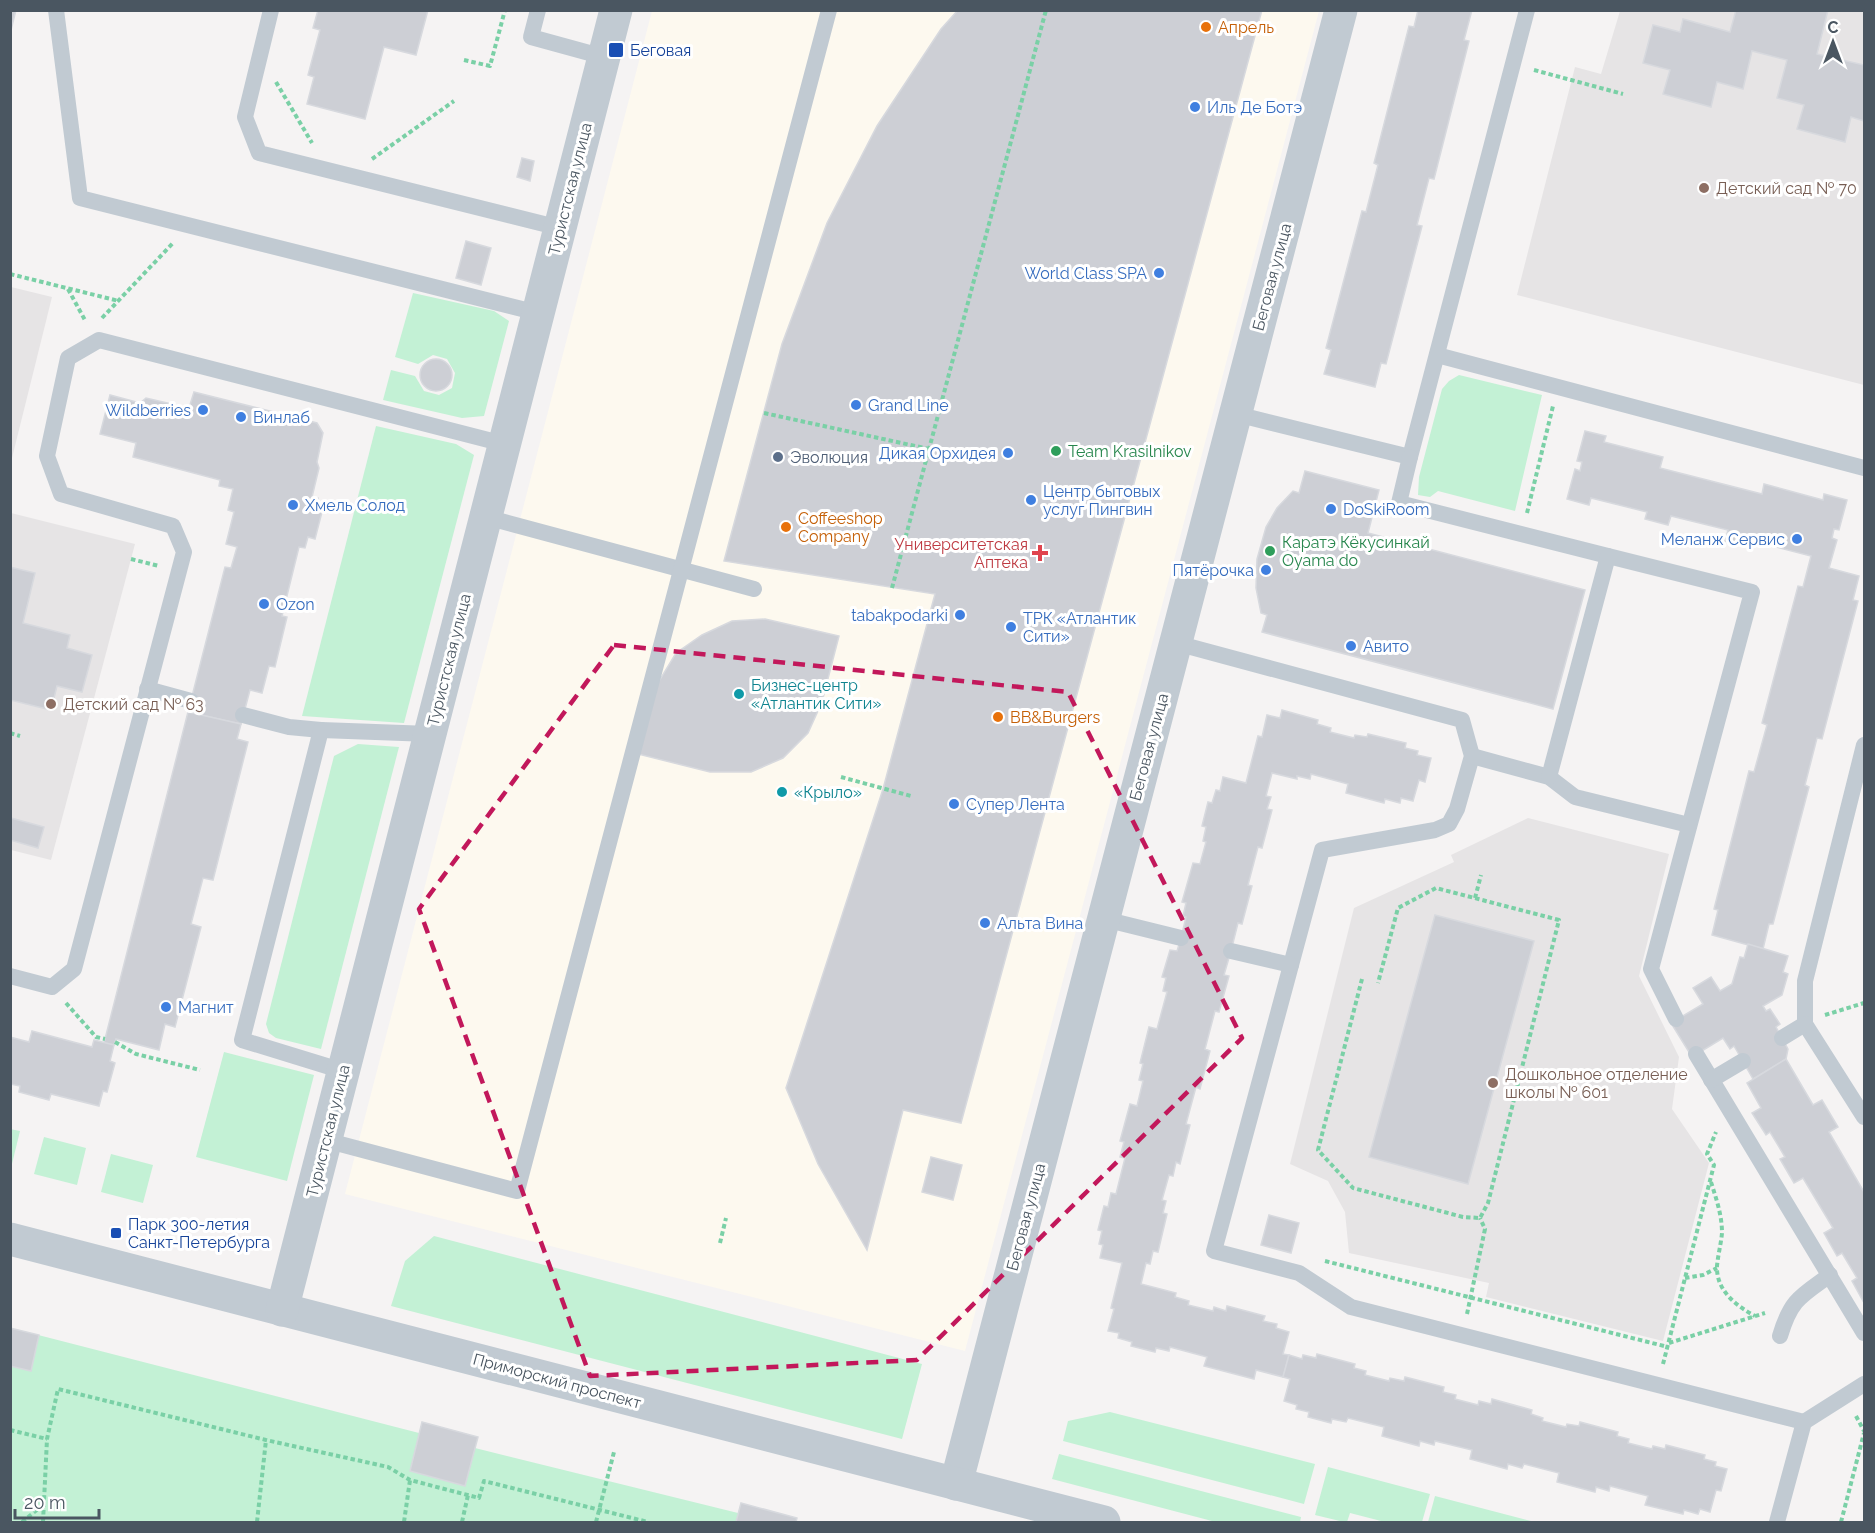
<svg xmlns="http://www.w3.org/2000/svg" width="1875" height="1533" viewBox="0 0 1875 1533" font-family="Raleway,sans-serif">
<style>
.commercial{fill:#fdf9ef}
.education{fill:#e6e4e5}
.green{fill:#c3f1d5}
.building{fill:#cdcfd5;stroke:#d7d9de;stroke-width:1.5}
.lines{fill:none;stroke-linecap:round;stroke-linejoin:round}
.path{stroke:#7ad0a6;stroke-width:4;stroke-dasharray:4.5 3;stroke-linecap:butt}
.service{stroke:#c1cad2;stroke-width:16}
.minor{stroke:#c1cad2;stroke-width:33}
.tertiary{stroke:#c1cad2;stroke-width:33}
.marked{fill:none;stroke:#c2185b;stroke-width:4.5;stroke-dasharray:12 8;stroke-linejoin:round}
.food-dot{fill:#e8710a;stroke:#fff;stroke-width:2}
.transit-dot{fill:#1a4fb4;stroke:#fff;stroke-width:2}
.shop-dot{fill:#3f7fe0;stroke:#fff;stroke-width:2}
.education-dot{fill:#8d6e63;stroke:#fff;stroke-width:2}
.leisure-dot{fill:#2e9e5b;stroke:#fff;stroke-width:2}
.service-dot{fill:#5c6f8a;stroke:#fff;stroke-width:2}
.health-dot{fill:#e0444e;stroke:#fff;stroke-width:2}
.culture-dot{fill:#0f9aa8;stroke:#fff;stroke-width:2}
.labels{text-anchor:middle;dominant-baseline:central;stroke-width:6;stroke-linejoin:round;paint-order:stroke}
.food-label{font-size:16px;fill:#c56008;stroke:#fff;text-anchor:start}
.transit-label{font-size:16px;fill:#164399;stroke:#fff;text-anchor:start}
.shop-label{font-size:16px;fill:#366cbe;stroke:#fff;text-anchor:start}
.education-label{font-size:16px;fill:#785e54;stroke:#fff;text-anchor:start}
.street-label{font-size:16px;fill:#4a5661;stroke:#fff}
.leisure-label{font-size:16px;fill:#27864d;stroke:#fff;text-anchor:start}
.service-label{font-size:16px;fill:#4e5e75;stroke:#fff;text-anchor:start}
.health-label{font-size:16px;fill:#be3a42;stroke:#fff;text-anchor:end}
.culture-label{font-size:16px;fill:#0d838f;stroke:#fff;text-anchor:start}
</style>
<rect width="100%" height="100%" fill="#f5f3f3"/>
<path class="commercial" d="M 652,11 L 1319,11 L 965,1351 L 345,1194 Z"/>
<g class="education">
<path d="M 1620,11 L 1864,11 L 1864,385 L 1517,295 L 1575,67 L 1601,74 Z"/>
<path d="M 11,287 L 52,297 L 11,462 L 10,287 Z"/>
<path d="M 11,513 L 135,544 L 51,860 L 11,850 Z"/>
<path d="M 1528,818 L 1669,854 L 1639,976 L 1679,1057 L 1672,1109 L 1709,1163 L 1663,1341 L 1486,1297 L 1489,1283 L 1349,1253 L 1345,1212 L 1328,1181 L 1290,1164 L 1354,908 L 1454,862 L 1451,855 Z"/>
</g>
<g class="green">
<path d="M 413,293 L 494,311 L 509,321 L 484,416 L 462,418 L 383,400 L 391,370 L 415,376 L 424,391 L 439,395 L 452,388 L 455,373 L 447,359 L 433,355 L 418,364 L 395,357 Z"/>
<path d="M 1459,375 L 1542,395 L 1515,511 L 1438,491 L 1430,497 L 1418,495 L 1419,477 L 1442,389 L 1449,381 Z"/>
<path d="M 376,426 L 456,444 L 474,455 L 404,723 L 302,716 Z"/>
<path d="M 358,744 L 399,747 L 321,1049 L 276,1038 L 269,1033 L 266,1024 L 334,756 Z"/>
<path d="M 224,1052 L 314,1075 L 287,1181 L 196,1157 Z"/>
<path d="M 10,1129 L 20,1131 L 11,1168 L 10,1168 Z"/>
<path d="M 44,1137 L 86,1148 L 77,1185 L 34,1174 Z"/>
<path d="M 111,1154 L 153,1165 L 143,1203 L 101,1192 Z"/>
<path d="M 434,1236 L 922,1364 L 902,1439 L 391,1306 L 405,1261 Z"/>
<path d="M 11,1328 L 419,1433 L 422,1422 L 478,1437 L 475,1448 L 738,1513 L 741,1503 L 797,1518 L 796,1522 L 11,1522 Z"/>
<path d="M 1110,1412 L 1315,1464 L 1304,1504 L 1063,1441 L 1068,1421 Z"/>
<path d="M 1059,1454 L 1301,1517 L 1300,1522 L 1212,1521 L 1052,1479 Z"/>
<path d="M 1328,1467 L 1430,1494 L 1422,1522 L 1381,1522 L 1381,1521 L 1350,1513 L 1347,1522 L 1344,1522 L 1315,1515 Z"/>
<path d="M 1435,1496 L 1535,1522 L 1428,1522 Z"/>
</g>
<g class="building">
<path d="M 10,10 L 16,10 L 11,30 L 10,30 Z"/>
<path d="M 318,10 L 428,10 L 416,55 L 384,47 L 365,119 L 307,104 L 314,77 L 308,75 L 320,30 L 313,28 Z"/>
<path d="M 958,10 L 1262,10 L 961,1123 L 903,1110 L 867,1250 L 818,1164 L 786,1088 L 883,789 L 935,594 L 724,561 L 782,344 L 827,223 L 877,126 L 941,29 Z"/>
<path d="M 1418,10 L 1472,10 L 1464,40 L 1469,41 L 1434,179 L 1429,178 L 1417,225 L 1422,226 L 1386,364 L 1381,363 L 1375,387 L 1324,374 L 1331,350 L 1326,348 L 1362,211 L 1366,212 L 1378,165 L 1374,163 L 1409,26 L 1414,27 Z"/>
<path d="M 1736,10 L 1828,10 L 1817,54 L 1864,65 L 1864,121 L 1851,117 L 1845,142 L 1797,129 L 1804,105 L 1777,98 L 1787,60 L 1752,51 L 1743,89 L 1717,82 L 1711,107 L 1663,94 L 1670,70 L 1643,63 L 1653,25 L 1680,32 L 1683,19 L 1730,32 Z"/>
<path d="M 522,158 L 534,161 L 530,181 L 517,177 Z"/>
<path d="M 466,241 L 491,248 L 481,285 L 456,278 Z"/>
<circle cx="436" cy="375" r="16"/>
<path d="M 194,392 L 317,423 L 323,433 L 317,462 L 319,468 L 312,497 L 318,498 L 315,510 L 322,512 L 315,539 L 308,537 L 305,548 L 299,547 L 282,616 L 287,617 L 275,667 L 269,666 L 262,693 L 250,690 L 241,724 L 188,712 L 225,567 L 231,568 L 237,547 L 226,544 L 234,512 L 228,510 L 233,489 L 219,486 L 220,480 L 133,457 L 136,443 L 100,434 L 110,395 L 140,403 L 146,398 L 189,408 Z"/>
<path d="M 1585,431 L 1606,436 L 1604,442 L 1663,457 L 1660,468 L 1762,494 L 1764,484 L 1823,500 L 1824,494 L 1847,500 L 1839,530 L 1834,529 L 1832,538 L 1837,540 L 1829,568 L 1859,576 L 1853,600 L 1858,601 L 1822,739 L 1817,738 L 1805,785 L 1809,787 L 1773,924 L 1769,924 L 1763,949 L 1712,935 L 1718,910 L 1714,909 L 1749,771 L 1754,772 L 1767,725 L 1762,723 L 1798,586 L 1803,587 L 1811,556 L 1753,541 L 1751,547 L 1725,541 L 1728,530 L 1671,516 L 1668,525 L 1645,519 L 1647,512 L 1591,498 L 1589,505 L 1567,499 L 1575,469 L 1580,471 L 1582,462 L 1577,461 Z"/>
<path d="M 1305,471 L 1379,490 L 1368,533 L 1585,590 L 1553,709 L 1262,632 L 1267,615 L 1261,613 L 1256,588 L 1257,559 L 1266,527 L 1277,508 L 1293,491 L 1299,493 Z"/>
<path d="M 10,567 L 35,573 L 23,623 L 70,635 L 67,648 L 92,655 L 82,692 L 57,686 L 51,710 L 10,700 Z"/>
<path d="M 765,619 L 839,636 L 822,702 L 808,733 L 783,758 L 751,772 L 710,772 L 638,754 L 656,686 L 676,653 L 702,635 L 732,621 Z"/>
<path d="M 1282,710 L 1318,720 L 1317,724 L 1331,728 L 1330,732 L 1354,738 L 1355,735 L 1367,737 L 1368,734 L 1406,743 L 1405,748 L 1418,751 L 1417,755 L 1431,758 L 1425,782 L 1419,780 L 1413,801 L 1401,798 L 1400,803 L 1385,799 L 1384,803 L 1346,793 L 1348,784 L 1311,774 L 1310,779 L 1297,776 L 1297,779 L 1272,773 L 1266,796 L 1271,797 L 1267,809 L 1272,810 L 1262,848 L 1258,847 L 1248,885 L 1252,886 L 1242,924 L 1238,923 L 1231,951 L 1224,975 L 1229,976 L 1219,1012 L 1215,1011 L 1205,1049 L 1210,1051 L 1200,1089 L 1196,1087 L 1186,1124 L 1190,1125 L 1180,1164 L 1176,1162 L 1173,1176 L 1169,1175 L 1162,1200 L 1166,1201 L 1163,1213 L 1167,1214 L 1158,1252 L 1153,1251 L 1150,1264 L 1146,1263 L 1141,1284 L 1176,1293 L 1175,1297 L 1189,1301 L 1188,1305 L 1213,1311 L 1214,1307 L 1226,1311 L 1227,1306 L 1265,1316 L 1263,1321 L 1277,1324 L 1276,1328 L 1289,1332 L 1283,1354 L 1289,1355 L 1283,1377 L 1256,1370 L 1254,1379 L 1204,1366 L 1207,1357 L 1170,1347 L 1169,1351 L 1156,1348 L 1155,1352 L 1131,1346 L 1132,1342 L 1118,1338 L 1119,1333 L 1108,1331 L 1114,1309 L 1111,1308 L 1122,1263 L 1100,1258 L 1103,1245 L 1099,1244 L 1102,1231 L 1098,1230 L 1104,1206 L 1108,1207 L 1111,1193 L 1116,1194 L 1125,1158 L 1120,1157 L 1124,1142 L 1120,1141 L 1130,1104 L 1137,1106 L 1143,1081 L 1139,1080 L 1143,1064 L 1140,1063 L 1149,1027 L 1157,1029 L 1167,992 L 1163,991 L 1166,978 L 1162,977 L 1170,950 L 1177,951 L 1181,938 L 1186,917 L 1183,916 L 1186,903 L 1182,902 L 1193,863 L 1200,864 L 1206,842 L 1203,841 L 1206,827 L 1202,826 L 1208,802 L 1212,803 L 1216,790 L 1220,791 L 1223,777 L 1246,783 L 1258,736 L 1262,737 L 1267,715 L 1280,718 Z"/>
<path d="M 188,712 L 241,724 L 237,739 L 248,742 L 213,880 L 203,878 L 191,924 L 201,927 L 175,1027 L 165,1024 L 159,1050 L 116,1039 L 114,1045 L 104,1043 Z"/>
<path d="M 11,818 L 44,827 L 38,848 L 10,840 Z"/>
<path d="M 1435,915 L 1534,941 L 1468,1184 L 1369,1157 Z"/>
<path d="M 1748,944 L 1788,956 L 1783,972 L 1788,974 L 1782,995 L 1763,1006 L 1766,1011 L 1770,1009 L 1780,1024 L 1776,1027 L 1788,1049 L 1786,1059 L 1753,1079 L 1734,1046 L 1730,1049 L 1723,1038 L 1692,1057 L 1671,1023 L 1703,1004 L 1693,988 L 1711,977 L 1720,991 L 1732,984 L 1740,957 L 1744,958 Z"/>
<path d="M 32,1031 L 92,1047 L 94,1040 L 114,1045 L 110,1061 L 115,1063 L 107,1092 L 103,1091 L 99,1106 L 51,1094 L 49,1100 L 19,1092 L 20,1086 L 10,1084 L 10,1037 L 29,1042 Z"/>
<path d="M 1786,1059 L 1813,1105 L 1822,1100 L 1838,1127 L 1829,1132 L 1864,1192 L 1864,1303 L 1852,1281 L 1857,1278 L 1842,1253 L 1837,1256 L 1824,1233 L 1833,1228 L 1803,1178 L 1794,1183 L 1780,1159 L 1785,1157 L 1770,1132 L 1766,1135 L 1752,1113 L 1761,1108 L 1747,1083 Z"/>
<path d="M 931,1157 L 962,1165 L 953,1200 L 922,1192 Z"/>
<path d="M 1269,1215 L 1299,1223 L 1291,1253 L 1261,1245 Z"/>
<path d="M 10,1328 L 39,1335 L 31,1371 L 10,1366 Z"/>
<path d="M 1317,1354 L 1355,1364 L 1354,1368 L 1366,1371 L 1365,1375 L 1389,1381 L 1390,1378 L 1404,1381 L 1405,1377 L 1444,1387 L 1443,1392 L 1456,1395 L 1455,1399 L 1478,1405 L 1479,1401 L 1491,1404 L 1492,1399 L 1532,1410 L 1531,1414 L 1543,1418 L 1542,1421 L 1566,1427 L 1567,1424 L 1579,1426 L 1580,1422 L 1618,1432 L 1617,1436 L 1629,1439 L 1628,1443 L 1652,1449 L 1653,1446 L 1665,1449 L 1666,1445 L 1705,1455 L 1704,1459 L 1716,1462 L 1715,1466 L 1727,1469 L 1721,1491 L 1716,1490 L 1710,1512 L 1700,1509 L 1698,1514 L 1684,1510 L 1683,1514 L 1645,1505 L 1648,1496 L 1610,1486 L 1609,1491 L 1596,1487 L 1595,1492 L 1557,1482 L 1559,1473 L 1524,1464 L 1522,1468 L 1508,1464 L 1507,1469 L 1470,1459 L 1472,1450 L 1435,1441 L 1434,1445 L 1420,1441 L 1419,1446 L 1382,1436 L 1384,1427 L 1348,1418 L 1346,1422 L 1332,1419 L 1331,1423 L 1308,1417 L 1309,1412 L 1296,1409 L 1297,1405 L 1284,1401 L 1290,1379 L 1283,1377 L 1289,1355 L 1302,1359 L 1303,1355 L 1316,1358 Z"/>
<path d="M 422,1422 L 478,1437 L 465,1486 L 410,1471 Z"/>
<path d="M 741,1503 L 797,1518 L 796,1522 L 736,1522 Z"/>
</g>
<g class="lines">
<g class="path">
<path d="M 464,60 L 490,66 L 505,10"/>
<path d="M 1534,70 L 1623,94"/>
<path d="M 276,82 L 312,143"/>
<path d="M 372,159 L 454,101"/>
<path d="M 10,274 L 119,301"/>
<path d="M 68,289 L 86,322"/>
<path d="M 102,318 L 173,243"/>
<path d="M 764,413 L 929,449"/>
<path d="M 1527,513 L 1553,406"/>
<path d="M 131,559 L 159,566"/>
<path d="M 892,588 L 1046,10"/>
<path d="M 10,733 L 20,736"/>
<path d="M 841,777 L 911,796"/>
<path d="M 1475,898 L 1481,875"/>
<path d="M 1362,979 L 1318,1150 L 1353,1188 L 1463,1217 L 1480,1218 L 1488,1203 L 1559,920 L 1436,888 L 1398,908 L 1378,983"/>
<path d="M 66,1003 L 96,1037 L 105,1039"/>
<path d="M 1825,1015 L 1864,1003"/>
<path d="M 115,1042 L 136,1054 L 200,1070"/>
<path d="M 1711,1182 C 1716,1198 1722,1215 1722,1233 C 1721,1244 1718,1255 1717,1266 C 1716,1290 1735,1305 1755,1316"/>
<path d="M 720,1243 L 726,1218"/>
<path d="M 1325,1261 L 1668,1347"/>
<path d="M 1685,1278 L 1703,1275 L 1717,1268"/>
<path d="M 1467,1314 L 1485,1229 L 1480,1218"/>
<path d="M 1669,1343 L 1765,1313"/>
<path d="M 1663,1364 L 1714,1165 L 1707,1154 L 1716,1132"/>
<path d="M 1856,1416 L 1864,1431"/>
<path d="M 10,1430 L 47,1439"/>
<path d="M 22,1522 L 43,1505"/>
<path d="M 43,1522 L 47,1439 L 58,1389 L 266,1440 L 388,1467 L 410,1480 L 479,1498 L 484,1481 L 648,1522"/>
<path d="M 257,1522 L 266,1440"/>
<path d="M 404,1522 L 410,1480"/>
<path d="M 462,1522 L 468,1495"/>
<path d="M 596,1522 L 614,1452"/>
<path d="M 1841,1522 L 1864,1433"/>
</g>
<g class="service">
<path d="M 56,10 L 80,198 L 538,313"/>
<path d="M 271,10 L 245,117 L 259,153 L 560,228"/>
<path d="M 538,10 L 531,37 L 604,57"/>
<path d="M 1437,355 L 1864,468"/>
<path d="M 1236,414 L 1410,457 L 1527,10"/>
<path d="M 1410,457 L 1399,503 L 1608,556"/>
<path d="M 486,517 L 754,589"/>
<path d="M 1176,643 L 1462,720 L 1472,756 L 1457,809 L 1449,824 L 1435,830 L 1322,850 L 1214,1251 L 1299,1273 L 1351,1307 L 1804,1422"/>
<path d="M 147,689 L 191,701"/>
<path d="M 243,715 L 289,727 L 321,730"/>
<path d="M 1864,745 L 1805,981 L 1805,1024 L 1864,1117"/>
<path d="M 1472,756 L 1549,777 L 1575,797 L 1689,825"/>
<path d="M 1549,777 L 1608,556 L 1752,592 L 1651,969 L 1676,1019"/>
<path d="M 1104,919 L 1181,938"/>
<path d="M 1231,951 L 1291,965"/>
<path d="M 10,976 L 52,987 L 74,969 L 184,552 L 173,526 L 61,494 L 47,456 L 68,358 L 99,340 L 504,444"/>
<path d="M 1782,1038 L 1805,1024"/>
<path d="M 1696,1054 L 1864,1333"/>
<path d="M 343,1071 L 242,1040 L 321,730 L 430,734"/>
<path d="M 1711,1080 L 1743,1061"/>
<path d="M 325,1140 L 517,1191 L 829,10"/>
<path d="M 1780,1336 C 1791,1299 1801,1296 1830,1275"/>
<path d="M 1777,1522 L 1804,1422 L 1864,1384"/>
</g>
<path class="minor" d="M 956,1484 L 1341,10"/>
<g class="tertiary">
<path d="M 10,1239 L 1104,1522"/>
<path d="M 282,1310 L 616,10"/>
</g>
</g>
<path class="marked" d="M 614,645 L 1068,692 L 1242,1038 L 917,1360 L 590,1376 L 419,909 Z"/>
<g class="food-dot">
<circle cx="1206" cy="27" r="6"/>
<circle cx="786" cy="527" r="6"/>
<circle cx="998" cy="717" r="6"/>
</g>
<g class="transit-dot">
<rect x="608" y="42" width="16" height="16" rx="3"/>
<rect x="110" y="1227" width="12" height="12" rx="3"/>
</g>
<g class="shop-dot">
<circle cx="1195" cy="107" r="6"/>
<circle cx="1159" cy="273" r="6"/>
<circle cx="856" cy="405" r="6"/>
<circle cx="203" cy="410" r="6"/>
<circle cx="241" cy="417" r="6"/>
<circle cx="1008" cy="453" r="6"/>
<circle cx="1031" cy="500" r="6"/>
<circle cx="293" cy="505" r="6"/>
<circle cx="1331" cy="509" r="6"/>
<circle cx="1797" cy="539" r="6"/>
<circle cx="1266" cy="570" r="6"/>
<circle cx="264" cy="604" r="6"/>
<circle cx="960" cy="615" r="6"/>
<circle cx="1011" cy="627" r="6"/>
<circle cx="1351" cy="646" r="6"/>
<circle cx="954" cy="804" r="6"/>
<circle cx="985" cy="923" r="6"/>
<circle cx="166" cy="1007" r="6"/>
</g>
<g class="education-dot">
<circle cx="1704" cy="188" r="6"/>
<circle cx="51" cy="704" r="6"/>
<circle cx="1493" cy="1083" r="6"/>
</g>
<g class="leisure-dot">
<circle cx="1056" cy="451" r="6"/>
<circle cx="1270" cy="551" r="6"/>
</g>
<circle class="service-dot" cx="778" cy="457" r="6"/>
<path class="health-dot" d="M1037 544h6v6h6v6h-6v6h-6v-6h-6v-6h6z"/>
<g class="culture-dot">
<circle cx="739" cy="694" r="6"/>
<circle cx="782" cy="792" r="6"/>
</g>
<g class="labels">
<g class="food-label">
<text x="1218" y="27">Апрель</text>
<text x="798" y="518">Coffeeshop<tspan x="798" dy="18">Company</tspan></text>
<text x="1010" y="717">BB&amp;Burgers</text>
</g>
<g class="transit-label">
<text x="630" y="50">Беговая</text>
<text x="128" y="1224">Парк 300-летия<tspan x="128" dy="18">Санкт-Петербурга</tspan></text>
</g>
<g class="shop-label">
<text x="1207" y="107">Иль Де Ботэ</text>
<text x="1147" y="273" text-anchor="end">World Class SPA</text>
<text x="868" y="405">Grand Line</text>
<text x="191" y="410" text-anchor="end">Wildberries</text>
<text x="253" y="417">Винлаб</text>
<text x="996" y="453" text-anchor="end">Дикая Орхидея</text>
<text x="1043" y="491">Центр бытовых<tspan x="1043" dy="18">услуг Пингвин</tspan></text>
<text x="305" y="505">Хмель Солод</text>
<text x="1343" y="509">DoSkiRoom</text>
<text x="1785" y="539" text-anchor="end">Меланж Сервис</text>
<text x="1254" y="570" text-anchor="end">Пятёрочка</text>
<text x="276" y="604">Ozon</text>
<text x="948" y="615" text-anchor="end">tabakpodarki</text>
<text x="1023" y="618">ТРК «Атлантик<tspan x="1023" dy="18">Сити»</tspan></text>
<text x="1363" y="646">Авито</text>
<text x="966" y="804">Супер Лента</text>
<text x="997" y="923">Альта Вина</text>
<text x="178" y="1007">Магнит</text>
</g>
<g class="education-label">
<text x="1716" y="188">Детский сад № 70</text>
<text x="63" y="704">Детский сад № 63</text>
<text x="1505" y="1074">Дошкольное отделение<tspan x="1505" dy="18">школы № 601</tspan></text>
</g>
<g class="street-label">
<text transform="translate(570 189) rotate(-76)">Туристская улица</text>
<text transform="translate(1272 277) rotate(-75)">Беговая улица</text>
<text transform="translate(449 660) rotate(-76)">Туристская улица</text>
<text transform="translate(1149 747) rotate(-75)">Беговая улица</text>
<text transform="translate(328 1131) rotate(-76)">Туристская улица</text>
<text transform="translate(1026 1217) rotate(-75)">Беговая улица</text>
<text transform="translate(557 1381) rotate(15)">Приморский проспект</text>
</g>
<g class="leisure-label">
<text x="1068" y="451">Team Krasilnikov</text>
<text x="1282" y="542">Каратэ Кёкусинкай<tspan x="1282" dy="18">Oyama do</tspan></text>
</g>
<g class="service-label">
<text x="790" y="457">Эволюция</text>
</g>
<g class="health-label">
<text x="1028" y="544">Университетская<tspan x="1028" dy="18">Аптека</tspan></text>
</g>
<g class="culture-label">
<text x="751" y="685">Бизнес-центр<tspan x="751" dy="18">«Атлантик Сити»</tspan></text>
<text x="794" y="792">«Крыло»</text>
</g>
</g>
<rect width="1875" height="1533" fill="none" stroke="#4a5661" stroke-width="24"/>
<g transform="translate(1833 42)" stroke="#ffffff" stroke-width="4.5" paint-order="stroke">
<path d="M0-4.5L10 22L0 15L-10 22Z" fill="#4a5661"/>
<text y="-9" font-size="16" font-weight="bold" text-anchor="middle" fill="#4a5661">С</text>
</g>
<path d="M15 1509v9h84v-9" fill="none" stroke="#4a5661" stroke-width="3"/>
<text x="24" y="1509" font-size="18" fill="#4a5661" stroke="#ffffff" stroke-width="4.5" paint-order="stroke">20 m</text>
</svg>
